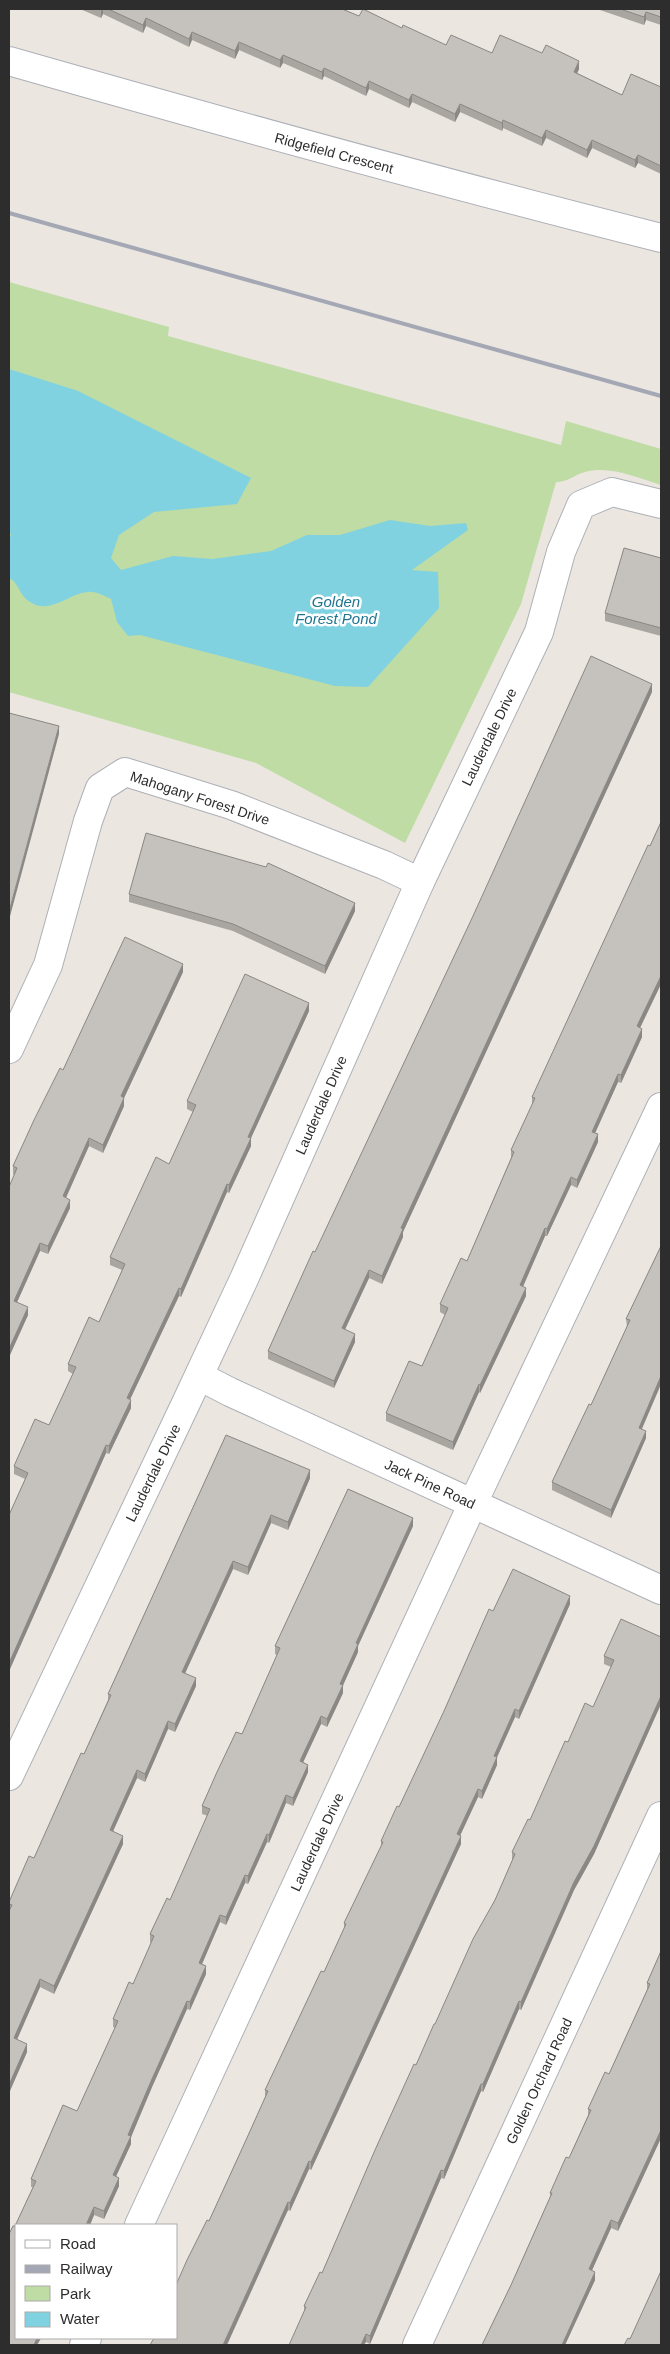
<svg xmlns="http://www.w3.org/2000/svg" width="670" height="2354" viewBox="0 0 670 2354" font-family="Arial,sans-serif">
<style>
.green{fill:#bedca4}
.water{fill:#81d2e1}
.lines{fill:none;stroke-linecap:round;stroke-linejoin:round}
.minor-casing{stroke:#adb0b7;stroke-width:30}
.minor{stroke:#fff;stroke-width:28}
.rail{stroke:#a4a8b4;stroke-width:4}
.wall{fill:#a9a6a2}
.shaded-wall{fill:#8a8784}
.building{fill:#c5c1bc;stroke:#8a8784}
.labels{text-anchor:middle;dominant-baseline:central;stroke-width:5;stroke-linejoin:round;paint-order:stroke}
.street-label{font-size:14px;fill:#2d2d2d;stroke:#fff}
.water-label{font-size:15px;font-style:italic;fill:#1e758f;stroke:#fff}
</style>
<rect width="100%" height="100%" fill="#ece6e1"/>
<path class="green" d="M 9,282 L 169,327 L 168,336 L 561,445 L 566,421 L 661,449 L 661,485 C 638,478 610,465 585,472 C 574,475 568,482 556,482 L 521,604 L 405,843 L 256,763 L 9,692 Z"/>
<path class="water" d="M 9,369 L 78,391 L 251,478 L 237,504 L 154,512 L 119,535 L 111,558 L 121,570 L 173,556 L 212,559 L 271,551 L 307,535 L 340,535 L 390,520 L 430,526 L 466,523 L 468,530 L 412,570 L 438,572 L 439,608 L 368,687 L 335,686 L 140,635 L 128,636 L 117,622 L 111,599 C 104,596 96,591 88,592 C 71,593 54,611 36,605 C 18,598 21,584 9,578 L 9,537 L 11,536 L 9,528 Z"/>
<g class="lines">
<g class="minor-casing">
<g id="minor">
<path d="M 9,61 C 226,123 443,183 661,238"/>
<path d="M 9,1049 L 48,965 L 88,821 L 100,788 L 125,772 L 231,805 L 384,865 L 420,882"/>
<path d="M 199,1376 L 230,1392 L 661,1590"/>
<path d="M 9,1776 L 186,1403 L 244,1279 L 420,882 L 539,632 L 561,552 L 581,505 L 612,492 L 661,504"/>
<path d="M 139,2225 L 473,1503 L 661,1107"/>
<path d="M 84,2345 L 87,2338"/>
<path d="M 417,2345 L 661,1816"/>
</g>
</g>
<use href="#minor" class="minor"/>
<path class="rail" d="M 9,213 L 661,396"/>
</g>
<g class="wall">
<path d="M 80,9 L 342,9 L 359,16 L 402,28 L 446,45 L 492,53 L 542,53 L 579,69 L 577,73 L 622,95 L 661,87 L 661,174 L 638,163 L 635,168 L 592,148 L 587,158 L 546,138 L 542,146 L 503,128 L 502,131 L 460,112 L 455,122 L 412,102 L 409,108 L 369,89 L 366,96 L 324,76 L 322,80 L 283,63 L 280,68 L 239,50 L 235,59 L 192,40 L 189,47 L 146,26 L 143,33 L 103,14 L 101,18 Z"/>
<path d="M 597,9 L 661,9 L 661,25 L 646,20 L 644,25 Z"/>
<path d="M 661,558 L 661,636 L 605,621 L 605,613 Z"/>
<path d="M 652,692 L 403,1232 L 403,1237 L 382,1284 L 369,1278 L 345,1329 L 355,1342 L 334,1388 L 268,1359 L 268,1351 L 315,1252 Z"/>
<path d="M 661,822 L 661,984 L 640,1028 L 642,1037 L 621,1083 L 618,1082 L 595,1133 L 598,1142 L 577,1188 L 571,1185 L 547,1236 L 545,1236 L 523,1287 L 526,1296 L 480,1393 L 479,1392 L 453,1450 L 386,1421 L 386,1413 L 422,1366 L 445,1315 L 440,1312 L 440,1304 L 467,1261 L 511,1158 L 511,1150 L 532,1105 L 532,1097 Z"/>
<path d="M 129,894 L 355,911 L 325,974 L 233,931 L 129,902 Z"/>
<path d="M 183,972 L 124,1098 L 124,1106 L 103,1153 L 89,1146 L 66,1198 L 70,1208 L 48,1254 L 40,1251 L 17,1302 L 28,1315 L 9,1357 L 14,1175 L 13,1174 L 13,1166 L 63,1070 Z"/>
<path d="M 309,1011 L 251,1138 L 251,1146 L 229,1193 L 227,1192 L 181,1297 L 179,1296 L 130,1399 L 131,1408 L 109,1454 L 106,1453 L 10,1669 L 9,1668 L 9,1515 L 25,1479 L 14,1474 L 14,1466 L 49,1425 L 73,1374 L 68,1371 L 68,1364 L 99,1322 L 122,1270 L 110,1265 L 110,1257 L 169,1164 L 193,1112 L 187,1109 L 187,1101 Z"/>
<path d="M 661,1246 L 661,1384 L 642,1429 L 646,1438 L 611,1518 L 552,1490 L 552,1482 L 591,1405 L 627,1327 L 626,1319 Z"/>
<path d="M 226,1435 L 310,1478 L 288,1530 L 271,1523 L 248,1575 L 233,1569 L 185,1673 L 196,1686 L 175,1732 L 168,1729 L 145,1782 L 137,1778 L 113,1831 L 123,1844 L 54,1994 L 40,1987 L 17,2040 L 27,2052 L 9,2093 L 9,1902 L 34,1858 L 84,1754 L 108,1700 L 108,1694 Z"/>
<path d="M 348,1489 L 413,1518 L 413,1526 L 358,1646 L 358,1652 L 343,1685 L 343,1693 L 327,1727 L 321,1724 L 303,1762 L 308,1765 L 308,1772 L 293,1806 L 286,1803 L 269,1843 L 267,1842 L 248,1884 L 245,1883 L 226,1925 L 220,1922 L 202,1964 L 206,1966 L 206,1974 L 190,2010 L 187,2009 L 152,2087 L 131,2137 L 131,2144 L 116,2176 L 119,2178 L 119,2186 L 104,2219 L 94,2215 L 90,2225 L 16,2225 L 16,2338 L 41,2338 L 37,2345 L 9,2345 L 9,2234 L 13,2226 L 15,2226 L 33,2187 L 31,2187 L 31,2179 L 63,2105 L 77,2111 L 115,2028 L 113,2027 L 113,2019 L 129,1982 L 133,1984 L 151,1943 L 150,1942 L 150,1934 L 167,1898 L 170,1900 L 208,1816 L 202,1814 L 202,1806 L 217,1772 L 236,1732 L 242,1734 L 277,1655 L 275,1654 L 275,1646 Z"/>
<path d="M 661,1530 L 661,1542 L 660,1542 L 660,1534 Z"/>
<path d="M 570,1604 L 519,1719 L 515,1717 L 497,1757 L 497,1765 L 482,1799 L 478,1797 L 460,1836 L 461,1844 L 311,2170 L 309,2169 L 290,2211 L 288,2210 L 269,2249 L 209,2221 L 246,2140 L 265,2098 L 265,2090 L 324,1972 L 344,1930 L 344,1923 L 381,1847 L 381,1841 L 399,1807 L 493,1611 Z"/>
<path d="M 661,1637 L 661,1704 L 594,1854 L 574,1890 L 521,2010 L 519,2009 L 483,2092 L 481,2091 L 444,2179 L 441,2178 L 370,2344 L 304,2311 L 304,2306 L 322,2273 L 416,2065 L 495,1900 L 512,1861 L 512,1852 L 530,1820 L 568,1742 L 593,1707 L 611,1667 L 604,1664 L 604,1656 Z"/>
<path d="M 661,1951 L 661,2138 L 618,2231 L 611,2228 L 592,2270 L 595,2280 L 565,2345 L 482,2345 L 511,2285 L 550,2197 L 550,2193 L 569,2158 L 588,2115 L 588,2109 L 609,2074 L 647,1990 L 647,1983 Z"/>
</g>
<g class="shaded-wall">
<path d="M 102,9 L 103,9 L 103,14 L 101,18 L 101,10 Z"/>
<path d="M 646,12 L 646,20 L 644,25 L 644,17 Z"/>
<path d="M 146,18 L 146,26 L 143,33 L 143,25 Z"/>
<path d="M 192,32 L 192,40 L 189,47 L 189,39 Z"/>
<path d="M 239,42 L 239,50 L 235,59 L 235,51 Z"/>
<path d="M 283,55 L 283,63 L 280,68 L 280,60 Z"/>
<path d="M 579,61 L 579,69 L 574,80 L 574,72 Z"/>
<path d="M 324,68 L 324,76 L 322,80 L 322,72 Z"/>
<path d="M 369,81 L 369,89 L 366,96 L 366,88 Z"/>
<path d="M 412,94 L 412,102 L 409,108 L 409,100 Z"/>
<path d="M 460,104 L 460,112 L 455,122 L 455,114 Z"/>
<path d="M 503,120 L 503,128 L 502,131 L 502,123 Z"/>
<path d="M 546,130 L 546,138 L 542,146 L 542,138 Z"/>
<path d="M 592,140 L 592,148 L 587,158 L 587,150 Z"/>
<path d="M 638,155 L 638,163 L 635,168 L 635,160 Z"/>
<path d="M 652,684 L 652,692 L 403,1232 L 403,1237 L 382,1284 L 382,1276 L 401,1228 Z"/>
<path d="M 59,726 L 59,734 L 9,920 L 9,912 Z"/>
<path d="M 355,903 L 355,911 L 325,974 L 325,966 Z"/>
<path d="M 183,964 L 183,972 L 124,1098 L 124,1106 L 103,1153 L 103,1145 L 121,1096 Z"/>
<path d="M 661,976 L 661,984 L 637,1034 L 637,1026 Z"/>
<path d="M 309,1003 L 309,1011 L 251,1138 L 251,1146 L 229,1193 L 229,1185 L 248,1137 Z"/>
<path d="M 642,1029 L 642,1037 L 621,1083 L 621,1075 Z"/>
<path d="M 618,1074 L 618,1082 L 592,1140 L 592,1132 Z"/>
<path d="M 598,1134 L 598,1142 L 577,1188 L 577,1180 Z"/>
<path d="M 89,1138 L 89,1146 L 63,1204 L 63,1196 Z"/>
<path d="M 571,1177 L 571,1185 L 547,1236 L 547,1229 Z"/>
<path d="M 227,1184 L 227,1192 L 181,1297 L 181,1289 Z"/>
<path d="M 70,1200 L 70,1208 L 48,1254 L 48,1246 Z"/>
<path d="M 545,1228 L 545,1236 L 520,1293 L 520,1285 Z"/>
<path d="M 40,1243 L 40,1251 L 14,1309 L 14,1301 Z"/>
<path d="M 369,1270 L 369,1278 L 342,1336 L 342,1328 Z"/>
<path d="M 179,1288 L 179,1296 L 127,1406 L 127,1398 Z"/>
<path d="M 526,1288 L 526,1296 L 480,1393 L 480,1385 Z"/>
<path d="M 28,1307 L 28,1315 L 9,1357 L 9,1349 Z"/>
<path d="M 355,1334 L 355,1342 L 334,1388 L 334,1381 Z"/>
<path d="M 661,1376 L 661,1384 L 639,1435 L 639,1428 Z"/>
<path d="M 479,1384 L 479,1392 L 453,1450 L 453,1442 Z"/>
<path d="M 131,1400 L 131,1408 L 109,1454 L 109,1446 Z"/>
<path d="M 646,1431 L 646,1438 L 611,1518 L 611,1510 Z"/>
<path d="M 106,1445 L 106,1453 L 10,1669 L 10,1661 Z"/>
<path d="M 310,1470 L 310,1478 L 288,1530 L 288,1522 Z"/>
<path d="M 271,1515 L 271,1523 L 248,1575 L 248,1567 Z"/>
<path d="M 413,1518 L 413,1526 L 358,1646 L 358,1652 L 340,1692 L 340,1684 L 356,1643 Z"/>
<path d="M 233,1561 L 233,1569 L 182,1680 L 182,1672 Z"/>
<path d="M 570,1596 L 570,1604 L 519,1719 L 519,1711 Z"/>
<path d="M 196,1678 L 196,1686 L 175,1732 L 175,1724 Z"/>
<path d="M 343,1685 L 343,1693 L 327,1727 L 327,1719 Z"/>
<path d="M 661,1696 L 661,1704 L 594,1854 L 574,1890 L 521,2010 L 521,2002 L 574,1882 Z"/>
<path d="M 515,1709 L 515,1717 L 494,1764 L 494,1756 Z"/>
<path d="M 321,1716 L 321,1724 L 300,1769 L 300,1761 Z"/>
<path d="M 168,1721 L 168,1729 L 145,1782 L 145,1774 Z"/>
<path d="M 497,1757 L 497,1765 L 482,1799 L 482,1791 Z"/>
<path d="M 308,1765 L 308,1772 L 293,1806 L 293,1798 Z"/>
<path d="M 137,1770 L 137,1778 L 110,1838 L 110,1830 Z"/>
<path d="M 478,1789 L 478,1797 L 457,1842 L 457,1834 Z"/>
<path d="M 286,1795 L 286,1803 L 269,1843 L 269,1835 Z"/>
<path d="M 267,1834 L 267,1842 L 248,1884 L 248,1876 Z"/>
<path d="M 123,1836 L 123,1844 L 54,1994 L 54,1986 Z"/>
<path d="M 461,1836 L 461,1844 L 311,2170 L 311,2162 Z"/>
<path d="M 245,1875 L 245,1883 L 226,1925 L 226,1917 Z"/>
<path d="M 220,1915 L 220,1922 L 199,1971 L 199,1963 Z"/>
<path d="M 206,1966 L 206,1974 L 190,2010 L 190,2002 Z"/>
<path d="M 40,1979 L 40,1987 L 14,2046 L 14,2038 Z"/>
<path d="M 187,2001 L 187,2009 L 152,2087 L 131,2137 L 131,2144 L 113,2183 L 113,2175 L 128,2135 L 152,2079 Z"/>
<path d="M 519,2001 L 519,2009 L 483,2092 L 483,2084 Z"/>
<path d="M 27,2044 L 27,2052 L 9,2093 L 9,2085 Z"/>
<path d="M 481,2084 L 481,2091 L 444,2179 L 444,2171 Z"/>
<path d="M 661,2130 L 661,2138 L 618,2231 L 618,2223 Z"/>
<path d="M 309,2161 L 309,2169 L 290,2211 L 290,2203 Z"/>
<path d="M 441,2170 L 441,2178 L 370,2344 L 370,2336 Z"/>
<path d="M 119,2178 L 119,2186 L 104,2219 L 104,2211 Z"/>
<path d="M 288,2202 L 288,2210 L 227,2345 L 223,2345 Z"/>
<path d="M 94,2207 L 94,2215 L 90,2225 L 86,2225 Z"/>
<path d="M 611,2220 L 611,2228 L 589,2277 L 589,2269 Z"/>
<path d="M 595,2272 L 595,2280 L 565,2345 L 562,2345 Z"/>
<path d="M 366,2334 L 366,2342 L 364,2345 L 361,2345 Z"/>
<path d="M 37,2338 L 41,2338 L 37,2345 L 34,2345 Z"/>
</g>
<g class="building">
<path d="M 108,9 L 342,9 L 359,16 L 363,9 L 402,28 L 403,25 L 446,45 L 451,35 L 492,53 L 500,35 L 542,53 L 546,45 L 579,61 L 574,72 L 622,95 L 631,74 L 661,87 L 661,166 L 638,155 L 635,160 L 592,140 L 587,150 L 546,130 L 542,138 L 503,120 L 502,123 L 460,104 L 455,114 L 412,94 L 409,100 L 369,81 L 366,88 L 324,68 L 322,72 L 283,55 L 280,60 L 239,42 L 235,51 L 192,32 L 189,39 L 146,18 L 143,25 Z"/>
<path d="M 620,9 L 661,9 L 661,17 L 646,12 L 644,17 Z"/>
<path d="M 624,548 L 661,558 L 661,628 L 605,613 Z"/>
<path d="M 591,656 L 652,684 L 401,1228 L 403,1229 L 382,1276 L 369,1270 L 342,1328 L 355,1334 L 334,1381 L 268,1351 L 313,1251 L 315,1252 L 473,916 Z"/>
<path d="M 9,713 L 59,726 L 9,912 Z"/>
<path d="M 661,822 L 661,976 L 637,1026 L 642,1029 L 621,1075 L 618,1074 L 592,1132 L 598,1134 L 577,1180 L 571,1177 L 547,1229 L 545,1228 L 520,1285 L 526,1288 L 480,1385 L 479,1384 L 453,1442 L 386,1413 L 409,1361 L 422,1366 L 448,1308 L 440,1304 L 461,1258 L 467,1261 L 514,1152 L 511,1150 L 535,1098 L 532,1097 L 648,845 L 650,846 Z"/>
<path d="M 146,833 L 266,867 L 268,863 L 355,903 L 325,966 L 233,924 L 129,894 Z"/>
<path d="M 125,937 L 183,964 L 121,1096 L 124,1098 L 103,1145 L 89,1138 L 63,1196 L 70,1200 L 48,1246 L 40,1243 L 14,1301 L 28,1307 L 9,1349 L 9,1187 L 17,1168 L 13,1166 L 34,1120 L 60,1068 L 63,1070 Z"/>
<path d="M 245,974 L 309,1003 L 248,1137 L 251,1138 L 229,1185 L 227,1184 L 181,1289 L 179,1288 L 127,1398 L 131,1400 L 109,1446 L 106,1445 L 10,1661 L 9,1660 L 9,1515 L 28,1473 L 14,1466 L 35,1419 L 49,1425 L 76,1367 L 68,1364 L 89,1317 L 99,1322 L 125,1264 L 110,1257 L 156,1157 L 169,1164 L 196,1105 L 187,1101 Z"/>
<path d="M 661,1246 L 661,1376 L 639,1428 L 646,1431 L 611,1510 L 552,1482 L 589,1404 L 591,1405 L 630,1320 L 626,1319 Z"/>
<path d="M 226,1435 L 310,1470 L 288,1522 L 271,1515 L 248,1567 L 233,1561 L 182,1672 L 196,1678 L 175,1724 L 168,1721 L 145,1774 L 137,1770 L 110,1830 L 123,1836 L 54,1986 L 40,1979 L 14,2038 L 27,2044 L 9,2085 L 9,1911 L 12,1905 L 9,1904 L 9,1902 L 29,1856 L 34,1858 L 81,1753 L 84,1754 L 111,1695 L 108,1694 Z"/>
<path d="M 348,1489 L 413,1518 L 356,1643 L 358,1644 L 340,1684 L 343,1685 L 327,1719 L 321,1716 L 300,1761 L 308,1765 L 293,1798 L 286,1795 L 269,1835 L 267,1834 L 248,1876 L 245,1875 L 226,1917 L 220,1915 L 199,1963 L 206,1966 L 190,2002 L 187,2001 L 152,2079 L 128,2135 L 131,2136 L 113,2175 L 119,2178 L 104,2211 L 94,2207 L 86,2225 L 16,2225 L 16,2338 L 37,2338 L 34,2345 L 9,2345 L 9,2234 L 13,2226 L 15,2226 L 36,2181 L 31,2179 L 63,2105 L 77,2111 L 118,2021 L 113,2019 L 129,1982 L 133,1984 L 154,1936 L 150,1934 L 167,1898 L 170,1900 L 210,1809 L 202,1806 L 217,1772 L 236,1732 L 242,1734 L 280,1648 L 275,1646 Z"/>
<path d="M 513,1569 L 570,1596 L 519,1711 L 515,1709 L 494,1756 L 497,1757 L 482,1791 L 478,1789 L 457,1834 L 461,1836 L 311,2162 L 309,2161 L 290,2203 L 288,2202 L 223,2345 L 150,2345 L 154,2338 L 176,2338 L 176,2285 L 187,2260 L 207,2220 L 209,2221 L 246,2140 L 268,2091 L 265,2090 L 321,1971 L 324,1972 L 346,1924 L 344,1923 L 383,1842 L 381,1841 L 397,1806 L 399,1807 L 444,1711 L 489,1609 L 493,1611 Z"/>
<path d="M 621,1619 L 661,1637 L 661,1696 L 594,1846 L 574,1882 L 521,2002 L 519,2001 L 483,2084 L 481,2084 L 444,2171 L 441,2170 L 370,2336 L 366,2334 L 361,2345 L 289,2345 L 306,2307 L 304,2306 L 320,2272 L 322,2273 L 375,2150 L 414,2064 L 416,2065 L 434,2024 L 435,2024 L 473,1939 L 495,1900 L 515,1854 L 512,1852 L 528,1819 L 530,1820 L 565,1741 L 568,1742 L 585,1703 L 593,1707 L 614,1660 L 604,1656 Z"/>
<path d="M 661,1951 L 661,2130 L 618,2223 L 611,2220 L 589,2269 L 595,2272 L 562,2345 L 482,2345 L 511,2285 L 552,2193 L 550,2193 L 566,2157 L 569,2158 L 591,2110 L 588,2109 L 605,2072 L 609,2074 L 650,1984 L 647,1983 Z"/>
<path d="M 661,2271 L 661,2345 L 624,2345 L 628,2338 L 630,2339 Z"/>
</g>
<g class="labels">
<g class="street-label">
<text transform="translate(334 153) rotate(15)">Ridgefield Crescent</text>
<text transform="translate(489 737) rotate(-64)">Lauderdale Drive</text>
<text transform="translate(200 798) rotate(18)">Mahogany Forest Drive</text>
<text transform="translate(321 1105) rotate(-66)">Lauderdale Drive</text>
<text transform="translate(153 1473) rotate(-64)">Lauderdale Drive</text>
<text transform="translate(430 1484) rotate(25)">Jack Pine Road</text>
<text transform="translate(317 1842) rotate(-65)">Lauderdale Drive</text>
<text transform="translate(539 2081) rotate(-65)">Golden Orchard Road</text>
</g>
<g class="water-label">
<text x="336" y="601">Golden<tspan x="336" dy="17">Forest Pond</tspan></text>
</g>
</g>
<rect width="670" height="2354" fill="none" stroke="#2d2d2d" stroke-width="20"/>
<rect x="15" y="2224" width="162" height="115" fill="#ffffff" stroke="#ababab"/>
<rect x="25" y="2240" width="25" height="8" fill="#ffffff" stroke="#ababab"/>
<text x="60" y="2249" font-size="15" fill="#2d2d2d">Road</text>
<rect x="25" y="2265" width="25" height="8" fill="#a4a8b4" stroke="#ababab"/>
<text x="60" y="2274" font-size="15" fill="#2d2d2d">Railway</text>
<rect x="25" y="2286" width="25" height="15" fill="#bedca4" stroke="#ababab"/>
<text x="60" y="2299" font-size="15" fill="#2d2d2d">Park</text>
<rect x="25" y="2312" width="25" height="15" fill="#81d2e1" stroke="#ababab"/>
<text x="60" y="2324" font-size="15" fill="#2d2d2d">Water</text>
</svg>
